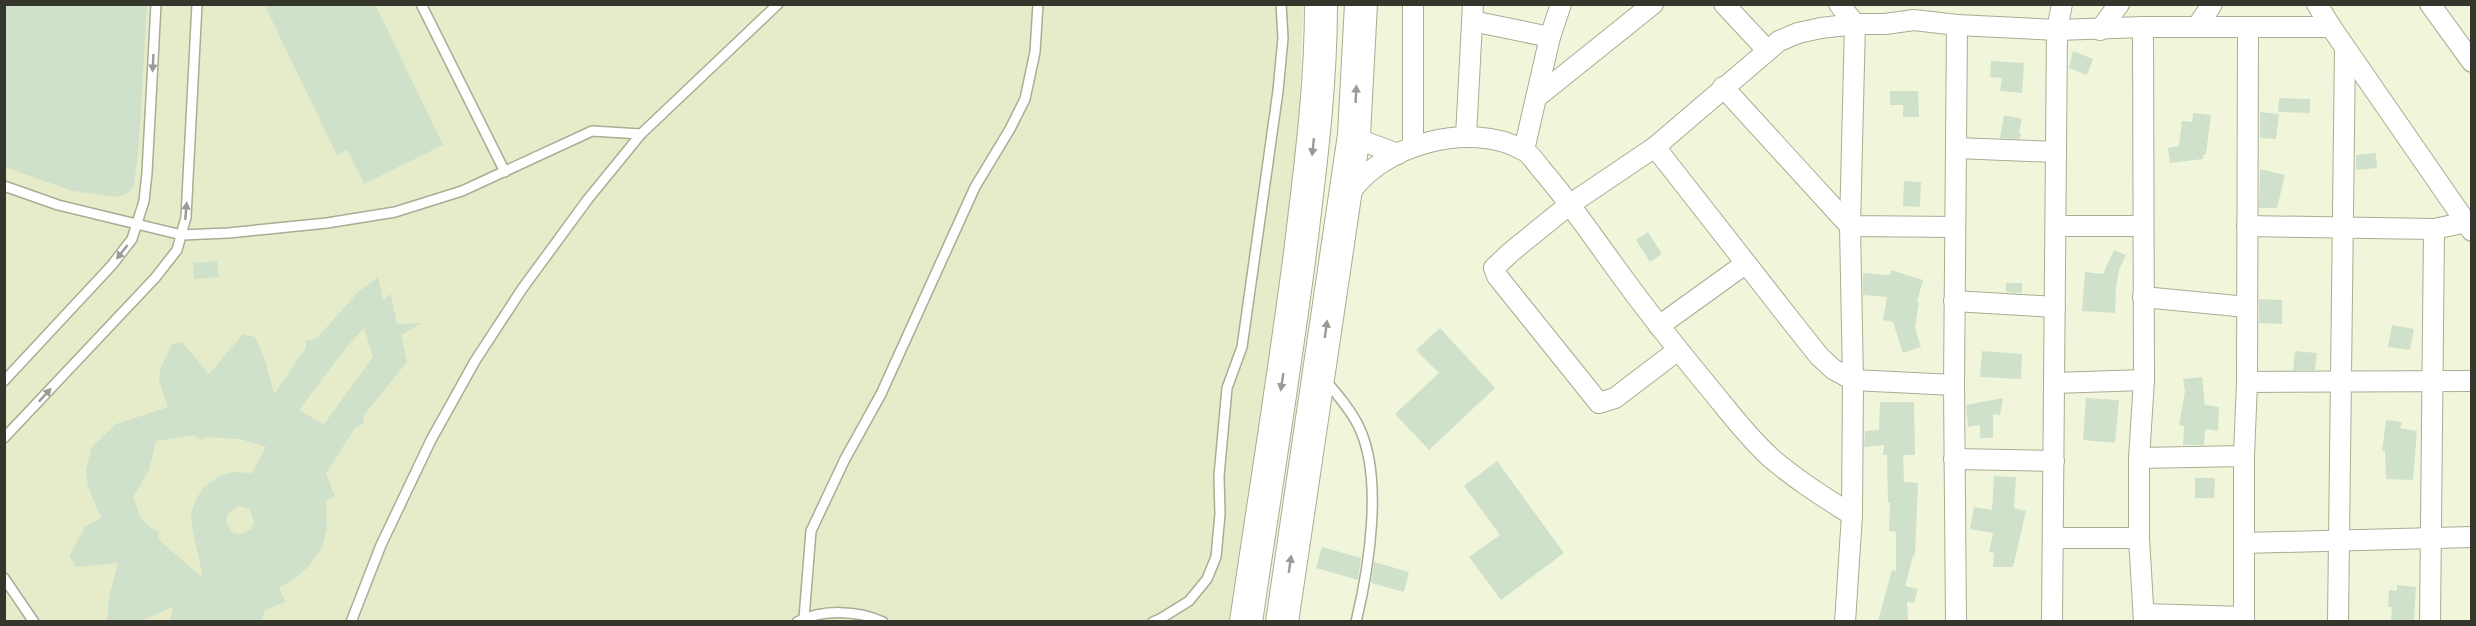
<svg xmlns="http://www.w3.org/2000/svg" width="2476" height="626" viewBox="0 0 2476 626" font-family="Literata,serif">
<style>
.built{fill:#e6ecca}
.building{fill:#cfe1cb;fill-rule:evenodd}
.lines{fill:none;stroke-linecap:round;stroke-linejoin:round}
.service-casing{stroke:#a8ad93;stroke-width:12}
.minor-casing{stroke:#a8ad93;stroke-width:22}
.trunk-casing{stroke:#a8ad93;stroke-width:34}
.service{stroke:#fff;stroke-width:9}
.minor{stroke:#fff;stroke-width:20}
.trunk{stroke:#fff;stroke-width:32}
.oneway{fill:#9a9a96}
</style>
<rect width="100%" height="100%" fill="#f1f6db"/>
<path class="built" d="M 4,5 L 1303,5 L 1298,139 L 1276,320 L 1229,621 L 5,621 Z"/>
<g class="building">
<path d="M 4,4 L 147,4 L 139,144 L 134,186 L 128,193 L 116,197 L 73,191 L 4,167 Z"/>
<path d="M 264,4 L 375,4 L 443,145 L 364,184 L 347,150 L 337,155 Z"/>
<path d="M 2073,51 L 2093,59 L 2087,75 L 2069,68 Z"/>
<path d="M 1991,61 L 2024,63 L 2022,93 L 2000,91 L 2002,78 L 1990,77 Z"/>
<path d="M 1890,91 L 1918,91 L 1919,117 L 1903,117 L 1903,105 L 1890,105 Z"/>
<path d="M 2279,98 L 2310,99 L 2310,113 L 2278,112 Z"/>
<path d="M 2260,112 L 2279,114 L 2276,139 L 2260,138 Z"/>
<path d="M 2193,113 L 2211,115 L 2206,154 L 2203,155 L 2203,159 L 2170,163 L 2168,148 L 2179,146 L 2182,121 L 2192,122 Z"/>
<path d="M 2004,115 L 2022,119 L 2019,133 L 2021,133 L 2020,139 L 2000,138 Z"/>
<path d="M 2376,153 L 2377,168 L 2356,170 L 2356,155 Z"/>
<path d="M 2260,169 L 2285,175 L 2277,208 L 2259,208 Z"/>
<path d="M 1904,181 L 1921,182 L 1920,207 L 1903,206 Z"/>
<path d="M 1648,232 L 1662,254 L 1650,262 L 1636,240 Z"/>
<path d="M 2114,250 L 2126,255 L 2119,270 L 2116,287 L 2115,313 L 2082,311 L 2085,272 L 2103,274 Z"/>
<path d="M 217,261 L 219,277 L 194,279 L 193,263 Z"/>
<path d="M 1891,270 L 1923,280 L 1917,302 L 1919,302 L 1915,328 L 1921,347 L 1903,353 L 1893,322 L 1883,320 L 1887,297 L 1863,295 L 1863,273 L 1890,275 Z"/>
<path d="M 378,277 L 383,300 L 391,294 L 397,324 L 422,323 L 401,335 L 407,362 L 364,415 L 363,424 L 355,428 L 326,473 L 335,497 L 326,500 L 327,528 L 322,548 L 308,567 L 293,580 L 279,588 L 286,602 L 265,610 L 262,621 L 170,621 L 173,607 L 141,621 L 107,621 L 109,597 L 118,563 L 76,567 L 69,556 L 85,527 L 101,518 L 88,487 L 86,472 L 91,448 L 116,424 L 168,407 L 159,380 L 160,369 L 172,344 L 182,342 L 209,374 L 243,334 L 255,337 L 266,363 L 274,394 L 306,348 L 306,341 L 316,339 L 359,291 ZM 364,328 L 373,357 L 324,424 L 299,410 L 344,350 ZM 194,435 L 201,440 L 206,437 L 240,439 L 266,447 L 252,473 L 234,472 L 218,477 L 204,487 L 196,499 L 191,514 L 192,527 L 203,578 L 159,540 L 158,531 L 149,527 L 140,516 L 133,497 L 149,470 L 156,441 ZM 239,506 L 250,509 L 254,521 L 251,529 L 242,534 L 232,532 L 226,522 L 228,513 Z"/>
<path d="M 2006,283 L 2022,283 L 2022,293 L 2006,292 Z"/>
<path d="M 2259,299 L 2282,300 L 2282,324 L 2259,323 Z"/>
<path d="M 2392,325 L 2414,329 L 2410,350 L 2388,347 Z"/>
<path d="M 1440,328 L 1495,388 L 1429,450 L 1395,414 L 1439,373 L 1416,350 Z"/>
<path d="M 1982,351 L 2022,354 L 2021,379 L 1980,377 Z"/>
<path d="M 2295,351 L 2317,353 L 2315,370 L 2293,370 Z"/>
<path d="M 2202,377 L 2205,405 L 2219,407 L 2218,431 L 2205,429 L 2204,445 L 2183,445 L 2184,426 L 2179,425 L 2185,391 L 2183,379 Z"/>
<path d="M 2003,398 L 2000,415 L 1993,414 L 1993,438 L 1980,438 L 1980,425 L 1968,427 L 1966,405 Z"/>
<path d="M 2086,398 L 2119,400 L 2115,443 L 2083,440 Z"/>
<path d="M 1880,402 L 1914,402 L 1915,455 L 1903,455 L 1904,482 L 1918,483 L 1915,556 L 1913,556 L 1905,586 L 1918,589 L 1914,603 L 1907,602 L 1908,621 L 1878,621 L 1892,570 L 1896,571 L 1896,532 L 1889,531 L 1890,503 L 1888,503 L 1887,455 L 1883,455 L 1884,445 L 1864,447 L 1865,431 L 1879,430 Z"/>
<path d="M 2386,420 L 2402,422 L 2400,428 L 2417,431 L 2413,480 L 2386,479 L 2385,451 L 2382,451 Z"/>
<path d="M 1497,461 L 1564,553 L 1501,600 L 1469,557 L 1500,535 L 1464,486 Z"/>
<path d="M 1994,476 L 2016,477 L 2014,508 L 2026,511 L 2013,567 L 1993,567 L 1994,553 L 1989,552 L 1993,533 L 1970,529 L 1974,507 L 1992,510 Z"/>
<path d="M 2195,478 L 2215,478 L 2214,498 L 2195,498 Z"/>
<path d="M 1322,547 L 1361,558 L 1358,580 L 1316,568 Z"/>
<path d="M 1374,562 L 1409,572 L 1404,592 L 1371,583 Z"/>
<path d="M 2397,585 L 2416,587 L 2414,621 L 2391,621 L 2392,607 L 2388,607 L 2389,590 L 2397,591 Z"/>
</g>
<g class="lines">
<g class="service-casing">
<g id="service">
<path d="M 421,4 L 505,172"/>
<path d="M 4,186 L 58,205 L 182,235 L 228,233 L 327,223 L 395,212 L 462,191 L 592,131 L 641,134"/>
<path d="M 1325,380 C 1337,394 1350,409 1358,425 C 1384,476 1369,568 1356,622"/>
<path d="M 4,381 L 112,265 L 132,239 L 144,201 L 147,173 L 156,4"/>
<path d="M 4,438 L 155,278 L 177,250 L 186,217 L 197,4"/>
<path d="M 4,578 L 34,622"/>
<path d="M 804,618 L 811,531 L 845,459 L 881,394 L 975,187 L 1010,129 L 1025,99 L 1035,52 L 1038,4"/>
<path d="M 351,622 L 381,545 L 431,440 L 475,361 L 522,289 L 588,199 L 641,134 L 778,4"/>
<path d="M 797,622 C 822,609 858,610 883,622"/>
<path d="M 1153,622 L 1160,619 L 1189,601 L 1207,579 L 1216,557 L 1220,514 L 1219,476 L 1227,388 L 1242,347 L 1278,91 L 1283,38 L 1281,4"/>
</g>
</g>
<g class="minor-casing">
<g id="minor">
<path d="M 1413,4 L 1413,147"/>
<path d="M 1724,4 L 1767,50"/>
<path d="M 1839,4 L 1855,24 L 1850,226 L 1853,380 L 1852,515 L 1845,622"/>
<path d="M 2317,4 L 2331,27"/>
<path d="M 2430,4 L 2472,62"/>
<path d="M 1472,21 L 1550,37"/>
<path d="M 2143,27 L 2144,380 L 2139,458 L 2139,538 L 2144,622"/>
<path d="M 2197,27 L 2212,4"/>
<path d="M 2100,30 L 2119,4"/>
<path d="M 1723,87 L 1850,226 L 1955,227"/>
<path d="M 1537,97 L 1653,4"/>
<path d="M 1354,135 L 1368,143 L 1398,154"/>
<path d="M 1466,136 L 1473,4"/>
<path d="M 1655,147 L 1792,322 L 1819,356 L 1833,369 L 1853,380 L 1954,385"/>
<path d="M 1956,148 L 2056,152"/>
<path d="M 1524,150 L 1550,37 L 1561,4"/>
<path d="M 1348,196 C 1379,145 1470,120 1523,150 C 1530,153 1536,163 1541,169 C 1569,201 1593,237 1618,271 C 1649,314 1682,355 1716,396 C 1733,417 1750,439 1770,457 C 1795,479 1824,497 1852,515"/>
<path d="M 2056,226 L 2143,226"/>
<path d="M 2247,226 L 2434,229 L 2472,221"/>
<path d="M 2143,297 L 2247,307"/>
<path d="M 1954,301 L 2055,307"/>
<path d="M 1659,326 L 1745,264"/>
<path d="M 1678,350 L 1615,398 L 1599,403 L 1497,276 L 1494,268 L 1511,252 L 1569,205 L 1655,147 L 1779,41 L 1798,33 L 1821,28 L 1855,24 L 1885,24 L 1914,20 L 1957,25 L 2057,30 L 2143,27 L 2331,27 L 2472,231"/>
<path d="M 2247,382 L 2472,381"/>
<path d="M 2054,383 L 2144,380"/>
<path d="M 2139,458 L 2244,456"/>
<path d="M 1954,459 L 2054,461"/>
<path d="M 2053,538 L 2139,538"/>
<path d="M 2244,543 L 2472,537"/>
<path d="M 2144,614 L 2244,617"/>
<path d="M 1956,622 L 1954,385 L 1957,25"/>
<path d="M 2052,622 L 2057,30 L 2062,4"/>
<path d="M 2244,622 L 2244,456 L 2247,382 L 2248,28"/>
<path d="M 2338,622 L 2345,48"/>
<path d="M 2430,622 L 2434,229"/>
</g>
</g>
<g class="trunk-casing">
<g id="trunk">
<path d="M 1246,622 C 1264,499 1284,376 1300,253 C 1310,170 1321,88 1321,4"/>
<path d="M 1282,622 L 1354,135 L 1361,4"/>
</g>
</g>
<use href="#service" class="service"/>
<use href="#minor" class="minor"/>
<use href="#trunk" class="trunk"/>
</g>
<defs><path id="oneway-solid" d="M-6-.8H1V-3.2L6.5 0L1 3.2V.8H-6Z" transform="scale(1.5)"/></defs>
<g class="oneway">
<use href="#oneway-solid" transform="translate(153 63) rotate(93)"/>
<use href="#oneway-solid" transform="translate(1356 94) rotate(-87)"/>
<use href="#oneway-solid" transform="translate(1313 147) rotate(96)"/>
<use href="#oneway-solid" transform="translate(186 211) rotate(-85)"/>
<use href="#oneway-solid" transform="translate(122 252) rotate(128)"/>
<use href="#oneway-solid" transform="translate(1326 329) rotate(-82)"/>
<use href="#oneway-solid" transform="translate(1282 382) rotate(99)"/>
<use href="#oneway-solid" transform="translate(45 395) rotate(-47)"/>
<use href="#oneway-solid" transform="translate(1290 564) rotate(-82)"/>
</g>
<rect width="2476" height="626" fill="none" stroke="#34362c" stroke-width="12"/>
</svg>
